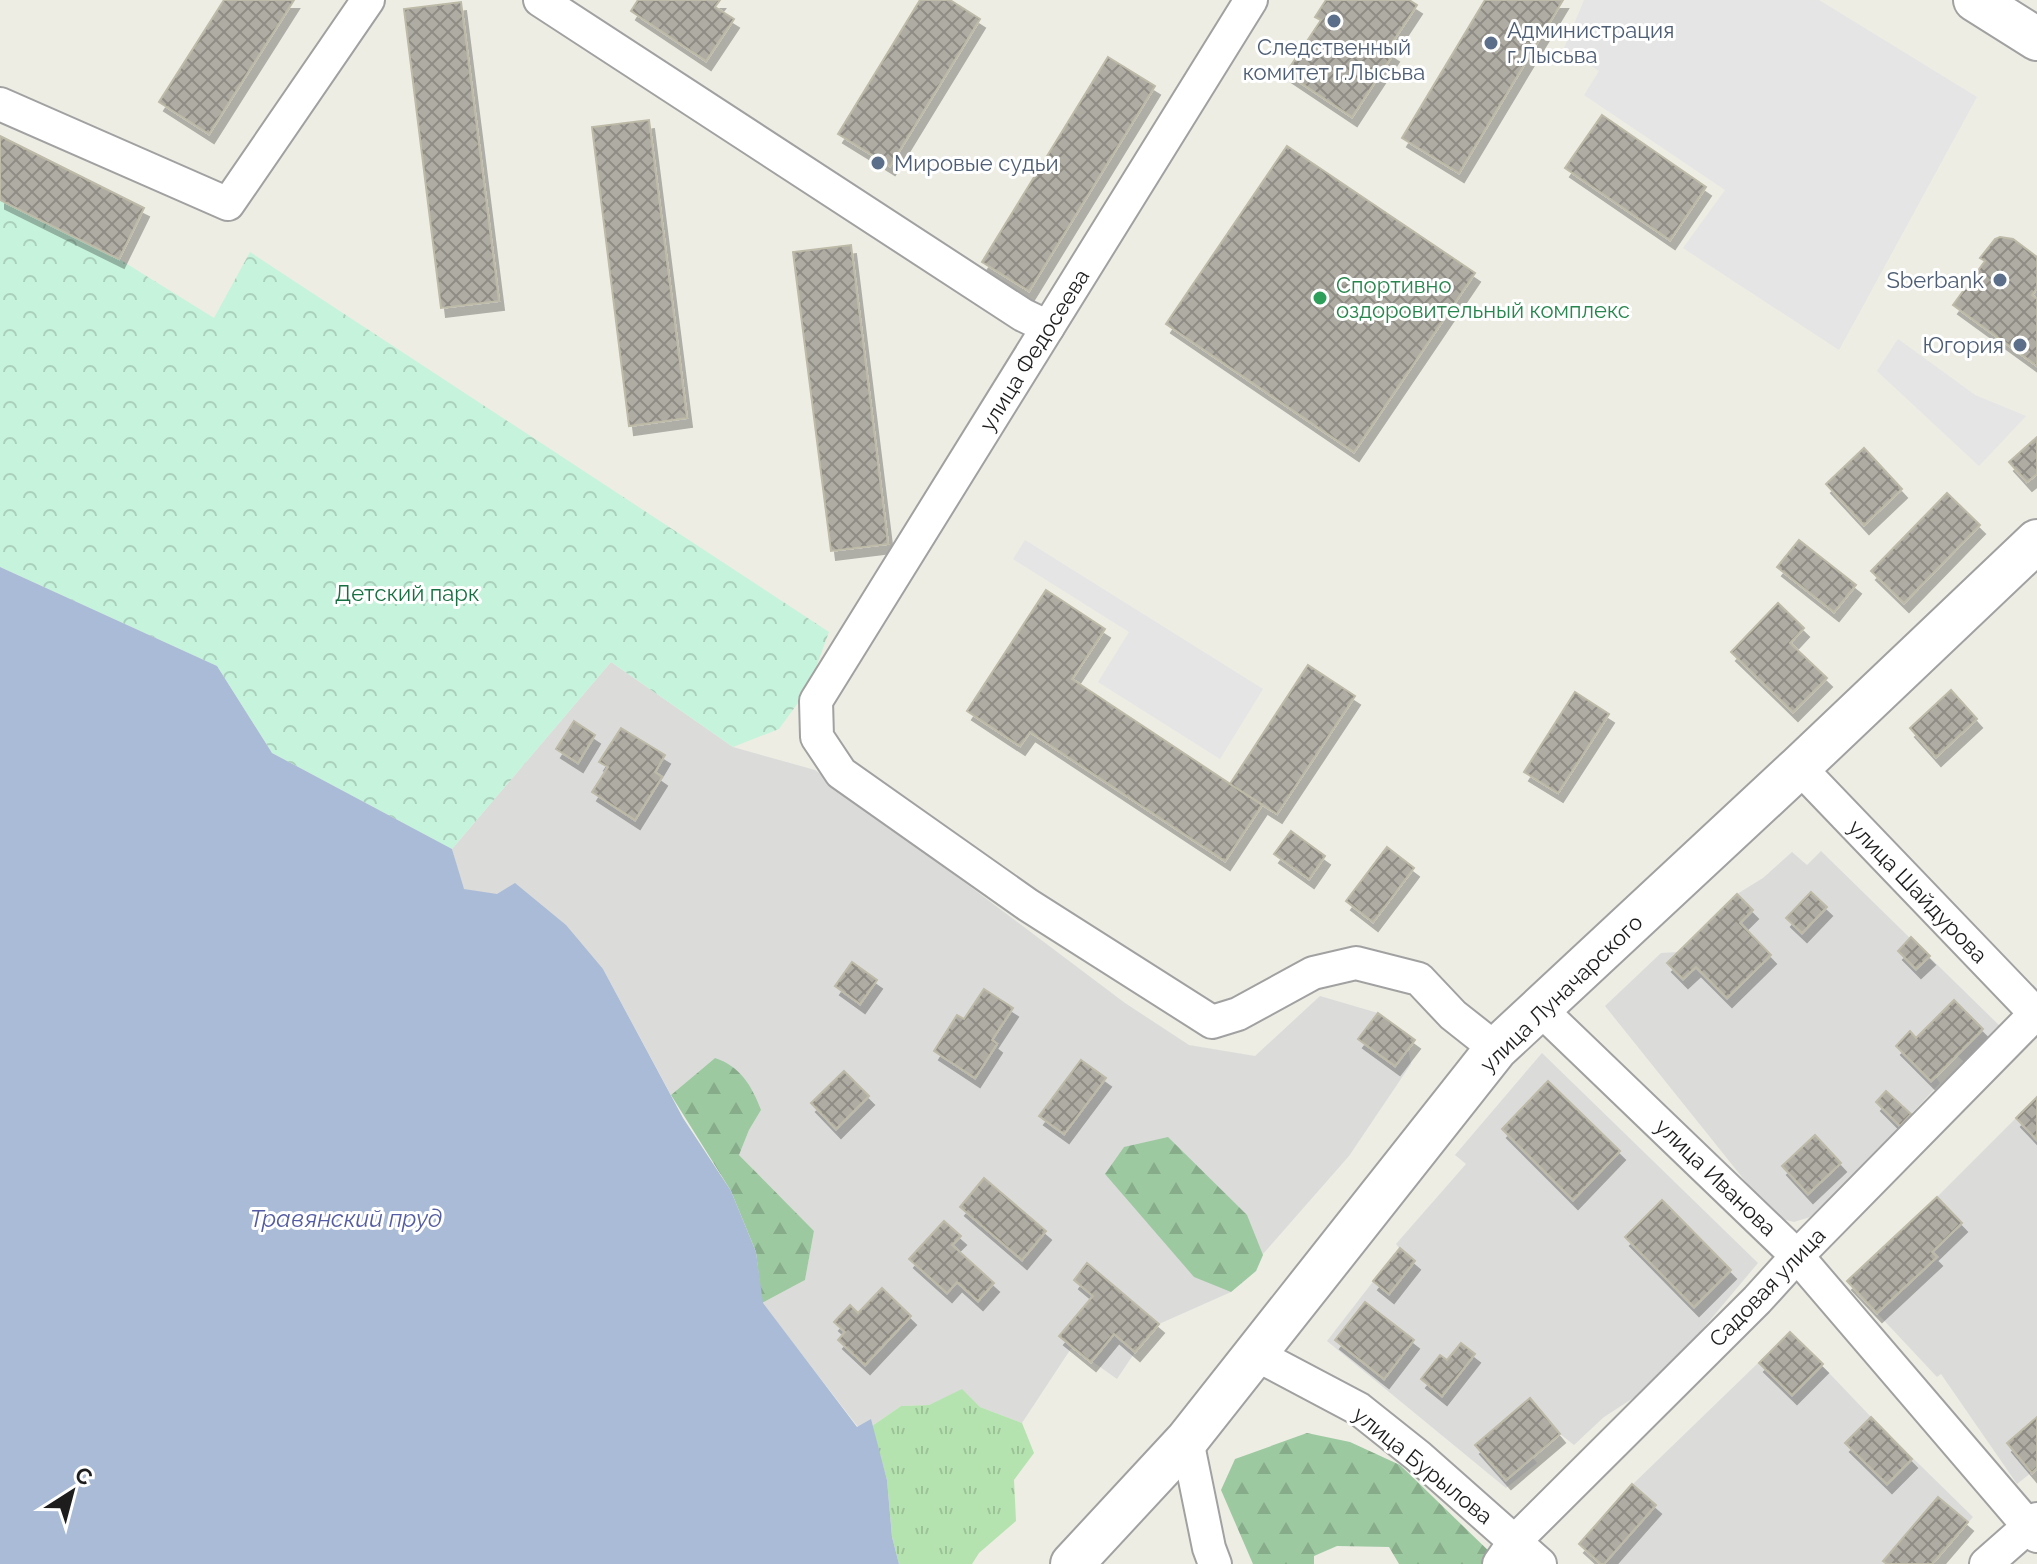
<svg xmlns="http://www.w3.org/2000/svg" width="2037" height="1564" viewBox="0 0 2037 1564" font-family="Raleway,sans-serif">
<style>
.residential{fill:#dbdbda}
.grass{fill:url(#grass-tufts)}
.forest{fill:url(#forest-firs)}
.park{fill:url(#park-crowns)}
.parking{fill:#e5e5e5}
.water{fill:#a9bbd7}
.building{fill:url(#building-cross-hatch);stroke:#bebaa8;stroke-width:2;filter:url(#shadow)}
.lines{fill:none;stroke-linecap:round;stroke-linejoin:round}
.minor-casing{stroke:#a1a1a1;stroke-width:36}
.tertiary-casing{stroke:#a1a1a1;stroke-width:46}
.minor{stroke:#fff;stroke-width:32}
.tertiary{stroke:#fff;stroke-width:42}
.service-dot{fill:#5c6f8a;stroke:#fff;stroke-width:3}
.leisure-dot{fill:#2e9e5b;stroke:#fff;stroke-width:3}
.labels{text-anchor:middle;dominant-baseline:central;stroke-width:6;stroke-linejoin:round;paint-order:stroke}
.service-label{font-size:22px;fill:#4e5e75;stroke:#fff;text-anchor:start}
.leisure-label{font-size:22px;fill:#27864d;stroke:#fff;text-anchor:start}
.street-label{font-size:22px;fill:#1d1d1d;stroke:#fff}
.park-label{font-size:22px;fill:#177041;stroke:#fff}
.water-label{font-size:24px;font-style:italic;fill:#545da3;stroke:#fff}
</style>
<defs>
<pattern id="grass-tufts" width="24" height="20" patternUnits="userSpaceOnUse" patternTransform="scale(2)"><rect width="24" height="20" fill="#b5e3af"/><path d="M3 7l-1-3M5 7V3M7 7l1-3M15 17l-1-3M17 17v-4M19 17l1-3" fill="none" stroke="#9bc296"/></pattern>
<pattern id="forest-firs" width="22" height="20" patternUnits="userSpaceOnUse" patternTransform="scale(2)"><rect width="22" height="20" fill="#9dc9a1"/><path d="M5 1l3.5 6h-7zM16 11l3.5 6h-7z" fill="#87ac8a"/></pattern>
<pattern id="park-crowns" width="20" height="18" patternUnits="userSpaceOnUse" patternTransform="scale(2)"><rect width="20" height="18" fill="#c6f3db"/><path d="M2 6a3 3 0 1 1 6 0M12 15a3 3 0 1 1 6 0" fill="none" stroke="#aad0bc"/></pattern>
<pattern id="building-cross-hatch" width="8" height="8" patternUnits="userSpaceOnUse" patternTransform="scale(2)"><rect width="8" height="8" fill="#afada3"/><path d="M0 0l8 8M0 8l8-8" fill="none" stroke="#8e8c84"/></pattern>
<filter id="shadow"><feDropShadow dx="5" dy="9" stdDeviation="0" flood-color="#0004"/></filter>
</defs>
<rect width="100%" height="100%" fill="#edede4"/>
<g class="residential">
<path d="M 611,662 L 733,747 L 815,770 L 1125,1003 L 1189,1045 L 1255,1056 L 1320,996 L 1378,1013 L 1415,1040 L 1408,1049 L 1411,1064 L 1349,1156 L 1263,1254 L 1256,1271 L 1231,1292 L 1159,1324 L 1135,1352 L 1117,1379 L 1072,1347 L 1022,1423 L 980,1407 L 962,1390 L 929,1405 L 901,1406 L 872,1426 L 871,1420 L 858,1427 L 762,1303 L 805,1280 L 814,1231 L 739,1155 L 749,1130 L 761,1110 L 715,1058 L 671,1095 L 603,969 L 497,895 L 463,889 L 452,849 Z"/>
<path d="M 1821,851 L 2004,1030 L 1968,1065 L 1956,1055 L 1935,1076 L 1940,1083 L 1900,1126 L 1896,1132 L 1903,1139 L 1810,1217 L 1794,1222 L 1774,1217 L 1605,1006 L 1661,953 L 1678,952 L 1737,894 L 1763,878 L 1792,852 L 1807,865 Z"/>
<path d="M 1542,1053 L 1758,1263 L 1658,1382 L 1604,1417 L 1574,1445 L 1560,1434 L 1533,1458 L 1537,1463 L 1506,1488 L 1327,1341 L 1399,1248 L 1396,1244 L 1466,1164 L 1455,1155 Z"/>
<path d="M 2037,1097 L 2037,1468 L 2017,1484 L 1941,1374 L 1937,1377 L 1847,1281 L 1937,1197 Z"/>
<path d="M 1790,1332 L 1871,1417 L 1973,1517 L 1932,1564 L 1601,1564 L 1579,1544 L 1633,1484 Z"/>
</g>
<path class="grass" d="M 962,1389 L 980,1407 L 1022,1423 L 1034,1453 L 1014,1480 L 1016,1521 L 979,1553 L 972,1564 L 899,1564 L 892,1537 L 887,1480 L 872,1426 L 901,1406 L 929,1405 Z"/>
<g class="forest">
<path d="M 715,1058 C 740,1066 752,1086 761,1110 L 749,1130 L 739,1155 L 814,1231 L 805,1280 L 762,1303 L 756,1252 L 731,1191 L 671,1095 Z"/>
<path d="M 1168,1137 L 1247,1215 L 1263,1255 L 1256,1271 L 1231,1292 L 1194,1277 L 1105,1174 L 1124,1147 Z"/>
<path d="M 1307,1433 L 1350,1442 L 1400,1465 L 1496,1558 L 1493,1564 L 1399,1564 L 1389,1547 L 1337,1546 L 1314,1556 L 1314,1564 L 1253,1564 L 1221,1490 L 1235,1459 Z"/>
</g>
<path class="park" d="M 0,200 L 119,259 L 214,318 L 250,252 L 829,632 L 808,689 L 779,729 L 733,747 L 611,662 L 452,849 L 272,753 L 217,666 L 0,567 Z"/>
<g class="parking">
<path d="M 1584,0 L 1819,0 L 1977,97 L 1839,350 L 1683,248 L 1725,190 L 1584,95 L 1599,71 L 1564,48 Z"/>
<path d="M 1898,339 L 1975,395 L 2026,416 L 1979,466 L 1877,371 Z"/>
<path d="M 1025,540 L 1263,689 L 1220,759 L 1098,682 L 1129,632 L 1013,559 Z"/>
</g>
<path class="water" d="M 0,567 L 217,666 L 272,753 L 452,849 L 464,889 L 497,894 L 515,883 L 566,925 L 603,969 L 683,1118 L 731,1191 L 756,1252 L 763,1303 L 857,1427 L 871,1419 L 887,1480 L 892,1537 L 899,1564 L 0,1564 Z"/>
<g class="building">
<path d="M 224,0 L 294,0 L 209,134 L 159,102 Z"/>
<path d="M 638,0 L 720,0 L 715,7 L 734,19 L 706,61 L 631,11 Z"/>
<path d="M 920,0 L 950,0 L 980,19 L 890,166 L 838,134 Z"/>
<path d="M 1326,0 L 1409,0 L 1417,5 L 1388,49 L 1394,53 L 1352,117 L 1286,73 L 1321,20 L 1315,17 Z"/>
<path d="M 1485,0 L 1563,0 L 1459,173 L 1402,138 Z"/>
<path d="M 461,2 L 499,301 L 441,308 L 404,9 Z"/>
<path d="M 1108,57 L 1155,86 L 1029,291 L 982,262 Z"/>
<path d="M 1602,115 L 1706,187 L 1670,240 L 1565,168 Z"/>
<path d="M 649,120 L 687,418 L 629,426 L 592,127 Z"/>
<path d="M 0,136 L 144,208 L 119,259 L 0,200 Z"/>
<path d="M 1287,146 L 1475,273 L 1354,452 L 1166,324 Z"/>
<path d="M 2000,237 L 2013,239 L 2037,257 L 2037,288 L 2032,295 L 2037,299 L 2037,366 L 1953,305 L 1985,261 L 1980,258 L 1995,239 Z"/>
<path d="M 851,245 L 888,544 L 831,551 L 793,252 Z"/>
<path d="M 2037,437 L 2037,474 L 2027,482 L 2009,462 Z"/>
<path d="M 1864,448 L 1902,489 L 1864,525 L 1826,484 Z"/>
<path d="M 1947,493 L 1980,525 L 1904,603 L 1871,571 Z"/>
<path d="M 1799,540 L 1856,585 L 1834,612 L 1777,567 Z"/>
<path d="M 1046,590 L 1105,629 L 1072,679 L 1262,805 L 1225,861 L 1030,732 L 1020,746 L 967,711 Z"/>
<path d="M 1778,603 L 1804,628 L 1790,643 L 1827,678 L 1793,712 L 1731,652 Z"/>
<path d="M 1308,665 L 1355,696 L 1277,814 L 1230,784 Z"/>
<path d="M 1951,690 L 1977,719 L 1936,757 L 1910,728 Z"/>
<path d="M 1575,692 L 1609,714 L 1558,793 L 1524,772 Z"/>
<path d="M 574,721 L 595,735 L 578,763 L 556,749 Z"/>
<path d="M 621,728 L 665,755 L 655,772 L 662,777 L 635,820 L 592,792 L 608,767 L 599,762 Z"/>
<path d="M 1291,831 L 1325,856 L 1309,879 L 1274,854 Z"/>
<path d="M 1387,847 L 1414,868 L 1373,922 L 1346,901 Z"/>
<path d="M 1811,892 L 1827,907 L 1802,933 L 1786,918 Z"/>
<path d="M 1737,894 L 1753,910 L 1740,923 L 1771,955 L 1727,998 L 1696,967 L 1683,979 L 1667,963 Z"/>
<path d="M 1911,937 L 1930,956 L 1916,969 L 1898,951 Z"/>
<path d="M 852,962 L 877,980 L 860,1004 L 835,986 Z"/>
<path d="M 984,989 L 1013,1008 L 992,1040 L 997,1044 L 975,1078 L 934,1051 L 957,1015 L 964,1019 Z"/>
<path d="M 1954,1000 L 1983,1029 L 1931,1081 L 1896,1046 L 1910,1031 L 1916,1038 Z"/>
<path d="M 1378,1013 L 1415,1040 L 1395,1066 L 1358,1039 Z"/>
<path d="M 1081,1060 L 1106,1078 L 1064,1134 L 1039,1116 Z"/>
<path d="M 844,1071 L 869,1096 L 836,1129 L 811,1103 Z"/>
<path d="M 1548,1081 L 1620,1151 L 1573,1200 L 1502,1129 Z"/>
<path d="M 1886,1091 L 1911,1114 L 1900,1126 L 1876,1102 Z"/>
<path d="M 2037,1097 L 2037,1140 L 2016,1118 Z"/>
<path d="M 1815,1135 L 1841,1163 L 1808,1194 L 1782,1166 Z"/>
<path d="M 984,1178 L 1046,1231 L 1022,1260 L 960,1207 Z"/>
<path d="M 1937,1197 L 1962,1223 L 1932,1252 L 1937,1257 L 1877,1313 L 1847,1281 Z"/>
<path d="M 1662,1200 L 1731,1270 L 1694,1307 L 1625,1237 Z"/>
<path d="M 944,1221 L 961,1236 L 952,1245 L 994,1283 L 978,1301 L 957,1282 L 947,1293 L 909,1259 Z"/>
<path d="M 1400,1248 L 1415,1261 L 1389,1294 L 1373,1281 Z"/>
<path d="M 1087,1263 L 1159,1324 L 1135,1352 L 1114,1334 L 1091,1362 L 1059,1336 L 1093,1296 L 1074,1280 Z"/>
<path d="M 882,1288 L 911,1316 L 865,1365 L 838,1340 L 845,1332 L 834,1322 L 850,1305 L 858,1313 Z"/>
<path d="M 1365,1302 L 1414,1340 L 1384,1379 L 1335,1340 Z"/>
<path d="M 1790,1332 L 1823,1364 L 1792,1395 L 1759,1363 Z"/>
<path d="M 1461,1343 L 1475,1354 L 1442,1396 L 1421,1379 L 1440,1355 L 1447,1360 Z"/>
<path d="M 1530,1398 L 1560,1434 L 1506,1480 L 1475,1445 Z"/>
<path d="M 1871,1417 L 1912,1459 L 1887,1484 L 1845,1443 Z"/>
<path d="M 2037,1417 L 2037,1468 L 2032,1473 L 2007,1443 Z"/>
<path d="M 1632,1484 L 1656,1505 L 1604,1564 L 1601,1564 L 1579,1544 Z"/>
<path d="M 1938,1497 L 1968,1522 L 1932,1564 L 1887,1564 L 1883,1561 Z"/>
</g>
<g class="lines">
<g class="minor-casing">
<g id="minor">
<path d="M 540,0 L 1023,315 L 1048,327"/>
<path d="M 1251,0 L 816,701 L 817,737 L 841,773 L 1028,905 L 1212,1022 L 1238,1014 L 1313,973 L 1356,963 L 1419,979 L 1453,1015 L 1496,1049"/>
<path d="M 0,104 L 228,204 L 368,0"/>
<path d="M 1799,767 L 2037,1015"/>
<path d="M 1541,1010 L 1797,1256 L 2037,1536"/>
<path d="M 1255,1354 L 1359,1409 L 1418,1456 L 1540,1564"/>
<path d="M 1187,1440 L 1209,1548 L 1215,1564"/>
<path d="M 1499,1564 L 1515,1541 L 1757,1300 L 1797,1256 L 2037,1012"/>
<path d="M 1986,1564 L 2037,1519"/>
</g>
</g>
<g class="tertiary-casing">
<g id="tertiary">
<path d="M 1975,0 L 2037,39"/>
<path d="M 1072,1564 L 1187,1440 L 1496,1049 L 1799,767 L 2037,541"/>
</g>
</g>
<use href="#minor" class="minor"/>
<use href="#tertiary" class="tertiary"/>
</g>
<g class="service-dot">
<circle cx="1334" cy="21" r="8"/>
<circle cx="1491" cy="43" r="8"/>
<circle cx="878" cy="163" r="8"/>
<circle cx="2000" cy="280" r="8"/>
<circle cx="2020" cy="345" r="8"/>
</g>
<circle class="leisure-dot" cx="1320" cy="298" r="8"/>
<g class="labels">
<g class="service-label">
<text x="1507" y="30">Администрация<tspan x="1507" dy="25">г.Лысьва</tspan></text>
<text x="1334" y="47" text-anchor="middle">Следственный<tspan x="1334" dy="25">комитет г.Лысьва</tspan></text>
<text x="894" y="163">Мировые судьи</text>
<text x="1984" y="280" text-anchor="end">Sberbank</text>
<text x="2004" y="345" text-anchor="end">Югория</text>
</g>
<g class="leisure-label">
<text x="1336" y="285">Спортивно<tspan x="1336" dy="25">оздоровительный комплекс</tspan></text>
</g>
<g class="street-label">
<text transform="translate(1034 350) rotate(-58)">улица Федосеева</text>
<text transform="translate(1918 891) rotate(46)">улица Шайдурова</text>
<text transform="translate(1561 993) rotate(-44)">улица Луначарского</text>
<text transform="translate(1716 1177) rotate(44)">улица Иванова</text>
<text transform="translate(1767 1287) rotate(-46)">Садовая улица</text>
<text transform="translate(1423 1465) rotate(39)">улица Бурылова</text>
</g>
<g class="park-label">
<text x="407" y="593">Детский парк</text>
</g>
<g class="water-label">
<text x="346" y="1218">Травянский пруд</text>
</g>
</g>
<g transform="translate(72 1492) rotate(36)" stroke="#ffffff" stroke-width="6" paint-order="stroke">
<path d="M0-6L14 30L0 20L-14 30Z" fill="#1d1d1d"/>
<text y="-12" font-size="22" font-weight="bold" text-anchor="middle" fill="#1d1d1d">С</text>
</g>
</svg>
